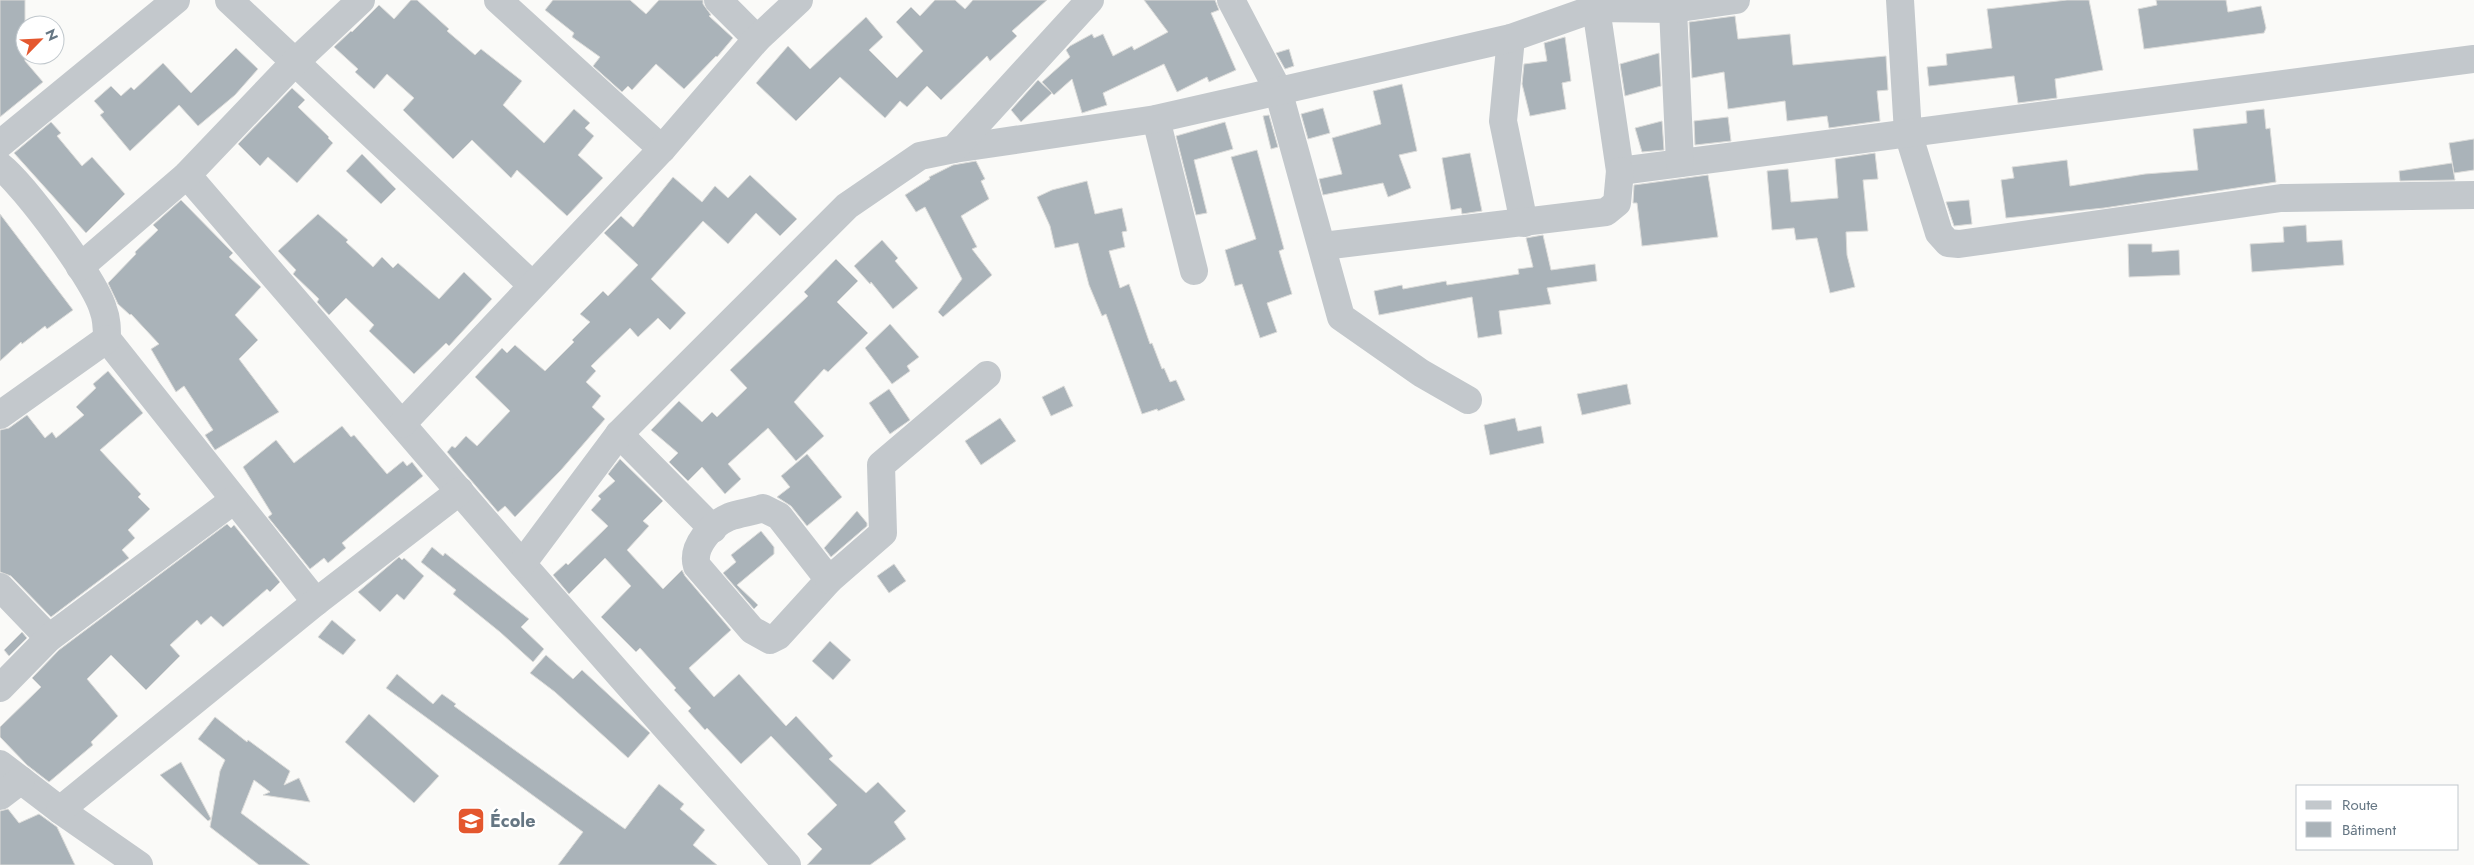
<svg xmlns="http://www.w3.org/2000/svg" width="2474" height="865" viewBox="0 0 2474 865" font-family="Jost,sans-serif">
<style>
.building{fill:#aab3b9;stroke:#dcdcda}
.lines{fill:none;stroke-linecap:round;stroke-linejoin:round}
.minor{stroke:#c3c8cc;stroke-width:28}
.labels{text-anchor:middle;dominant-baseline:central;stroke-width:5;stroke-linejoin:round;paint-order:stroke}
.poi-label{font-size:18px;font-weight:bold;fill:#657683;stroke:#fff;text-anchor:start}
</style>
<rect width="100%" height="100%" fill="#fafaf8"/>
<g class="building">
<path d="M 0,0 L 25,0 L 25,61 L 43,82 L 0,117 Z"/>
<path d="M 411,0 L 417,0 L 449,29 L 447,31 L 475,55 L 481,49 L 522,81 L 503,105 L 544,143 L 574,109 L 590,123 L 585,128 L 594,136 L 578,155 L 603,178 L 567,216 L 517,170 L 511,178 L 472,140 L 453,159 L 403,110 L 414,98 L 387,74 L 374,89 L 355,72 L 358,69 L 334,47 L 351,31 L 352,32 L 379,5 L 394,19 Z"/>
<path d="M 553,0 L 630,0 L 646,14 L 659,0 L 703,0 L 703,4 L 711,15 L 709,16 L 733,38 L 717,57 L 716,56 L 684,89 L 656,64 L 632,90 L 628,86 L 622,92 L 593,66 L 600,57 L 572,37 L 574,33 L 545,10 Z"/>
<path d="M 935,0 L 955,0 L 965,9 L 973,0 L 1047,0 L 1012,31 L 1017,36 L 990,61 L 987,56 L 941,100 L 927,86 L 907,107 L 900,101 L 885,118 L 840,77 L 796,121 L 756,83 L 788,46 L 810,69 L 866,17 L 883,37 L 869,50 L 897,78 L 923,51 L 896,22 L 911,7 L 920,16 Z"/>
<path d="M 1144,0 L 1215,0 L 1219,10 L 1211,13 L 1236,70 L 1209,82 L 1207,77 L 1177,92 L 1164,64 L 1103,93 L 1107,105 L 1082,113 L 1072,79 L 1054,95 L 1042,82 L 1070,57 L 1066,50 L 1070,46 L 1092,34 L 1094,38 L 1103,34 L 1113,56 L 1132,46 L 1134,50 L 1168,32 Z"/>
<path d="M 2067,0 L 2089,0 L 2103,70 L 2055,79 L 2057,98 L 2018,103 L 2014,76 L 1929,86 L 1927,67 L 1947,65 L 1946,54 L 1992,48 L 1987,9 Z"/>
<path d="M 2156,0 L 2226,0 L 2228,12 L 2261,6 L 2266,28 L 2264,33 L 2144,49 L 2138,9 L 2157,5 Z"/>
<path d="M 1735,16 L 1738,39 L 1790,34 L 1793,65 L 1886,56 L 1888,90 L 1877,91 L 1880,121 L 1829,128 L 1827,116 L 1787,121 L 1785,101 L 1728,109 L 1724,72 L 1692,78 L 1689,22 Z"/>
<path d="M 1565,37 L 1571,81 L 1562,83 L 1566,109 L 1530,116 L 1522,84 L 1524,64 L 1547,61 L 1544,43 Z"/>
<path d="M 236,48 L 258,69 L 235,95 L 198,126 L 179,105 L 130,151 L 100,115 L 104,112 L 94,101 L 111,86 L 121,96 L 131,87 L 134,90 L 163,63 L 191,93 Z"/>
<path d="M 1289,49 L 1294,66 L 1285,69 L 1276,53 Z"/>
<path d="M 1659,53 L 1661,86 L 1625,96 L 1620,64 Z"/>
<path d="M 1038,80 L 1052,93 L 1021,122 L 1011,110 Z"/>
<path d="M 1402,84 L 1417,151 L 1399,155 L 1411,188 L 1388,197 L 1383,183 L 1323,195 L 1319,179 L 1342,174 L 1332,138 L 1381,124 L 1373,91 Z"/>
<path d="M 292,88 L 305,100 L 298,107 L 329,137 L 328,138 L 333,143 L 297,183 L 268,157 L 260,166 L 238,144 Z"/>
<path d="M 1323,108 L 1330,133 L 1308,139 L 1301,114 Z"/>
<path d="M 2264,109 L 2266,129 L 2270,128 L 2276,182 L 2104,208 L 2006,218 L 2001,180 L 2014,178 L 2012,167 L 2067,160 L 2070,186 L 2145,174 L 2198,170 L 2193,129 L 2247,123 L 2246,111 Z"/>
<path d="M 1269,115 L 1278,147 L 1271,149 L 1263,116 Z"/>
<path d="M 1728,117 L 1731,141 L 1695,145 L 1694,121 Z"/>
<path d="M 1662,121 L 1664,150 L 1642,152 L 1635,128 Z"/>
<path d="M 51,122 L 61,133 L 57,136 L 82,166 L 92,157 L 125,194 L 86,233 L 14,153 Z"/>
<path d="M 1225,122 L 1233,149 L 1194,160 L 1207,213 L 1196,215 L 1176,136 Z"/>
<path d="M 2474,139 L 2474,170 L 2454,173 L 2449,143 Z"/>
<path d="M 1257,150 L 1284,249 L 1279,251 L 1292,294 L 1267,303 L 1277,332 L 1260,338 L 1242,284 L 1235,286 L 1225,250 L 1256,239 L 1231,157 Z"/>
<path d="M 1470,153 L 1482,211 L 1462,214 L 1461,208 L 1451,210 L 1442,158 Z"/>
<path d="M 1875,153 L 1878,179 L 1863,180 L 1868,231 L 1846,232 L 1847,255 L 1855,287 L 1830,293 L 1817,238 L 1796,240 L 1794,228 L 1772,230 L 1767,171 L 1788,169 L 1791,202 L 1838,198 L 1835,159 Z"/>
<path d="M 362,154 L 396,189 L 381,204 L 346,171 Z"/>
<path d="M 976,161 L 985,179 L 981,181 L 989,199 L 961,216 L 977,247 L 972,249 L 992,275 L 943,317 L 938,312 L 962,279 L 925,207 L 916,212 L 905,195 L 930,179 L 929,177 L 953,165 Z"/>
<path d="M 2452,163 L 2455,180 L 2400,181 L 2399,171 Z"/>
<path d="M 750,175 L 797,219 L 780,236 L 756,213 L 728,244 L 703,221 L 651,279 L 686,313 L 670,330 L 658,318 L 638,337 L 630,328 L 591,366 L 596,371 L 586,382 L 601,396 L 592,407 L 605,419 L 561,470 L 515,517 L 505,506 L 498,512 L 447,452 L 452,446 L 455,448 L 466,436 L 477,446 L 510,411 L 475,377 L 502,348 L 507,353 L 515,345 L 545,371 L 574,342 L 572,340 L 590,322 L 580,314 L 603,291 L 608,296 L 638,265 L 604,233 L 621,216 L 633,227 L 673,177 L 702,202 L 715,186 L 728,198 Z"/>
<path d="M 1708,175 L 1718,237 L 1642,246 L 1637,203 L 1633,203 L 1634,185 Z"/>
<path d="M 1087,181 L 1095,214 L 1122,208 L 1127,231 L 1122,232 L 1125,247 L 1109,251 L 1120,288 L 1129,284 L 1150,344 L 1152,343 L 1162,369 L 1164,368 L 1170,382 L 1176,380 L 1185,400 L 1158,411 L 1157,409 L 1142,414 L 1106,314 L 1102,316 L 1089,285 L 1078,243 L 1055,248 L 1050,226 L 1037,197 L 1052,190 Z"/>
<path d="M 181,200 L 233,253 L 229,257 L 261,287 L 235,315 L 258,340 L 239,359 L 279,412 L 215,450 L 205,435 L 213,430 L 184,386 L 176,392 L 151,349 L 159,344 L 131,314 L 130,315 L 118,304 L 108,283 L 136,254 L 135,252 L 158,230 L 153,225 Z"/>
<path d="M 1969,200 L 1972,224 L 1954,226 L 1946,202 Z"/>
<path d="M 0,214 L 73,310 L 47,329 L 45,326 L 22,344 L 21,342 L 0,361 Z"/>
<path d="M 318,214 L 348,240 L 346,242 L 373,267 L 382,257 L 393,268 L 398,263 L 439,299 L 464,272 L 492,299 L 449,346 L 446,343 L 414,374 L 369,331 L 374,325 L 346,298 L 329,315 L 317,302 L 319,299 L 293,274 L 296,270 L 278,251 Z"/>
<path d="M 2306,225 L 2307,242 L 2342,240 L 2344,265 L 2252,272 L 2250,244 L 2284,242 L 2283,227 Z"/>
<path d="M 1543,235 L 1551,270 L 1595,264 L 1597,281 L 1547,288 L 1551,304 L 1499,311 L 1502,334 L 1478,338 L 1472,297 L 1379,315 L 1374,291 L 1402,285 L 1403,289 L 1446,281 L 1447,285 L 1519,274 L 1518,269 L 1533,267 L 1526,238 Z"/>
<path d="M 882,240 L 898,258 L 895,261 L 918,288 L 893,309 L 871,282 L 870,284 L 854,266 Z"/>
<path d="M 2128,244 L 2152,244 L 2152,252 L 2179,250 L 2180,275 L 2129,277 Z"/>
<path d="M 836,259 L 858,281 L 837,302 L 868,333 L 828,372 L 824,369 L 794,402 L 824,436 L 796,461 L 768,428 L 728,464 L 741,479 L 725,494 L 702,467 L 688,481 L 669,462 L 678,453 L 651,430 L 679,401 L 702,422 L 712,412 L 717,417 L 747,388 L 730,370 L 808,296 L 804,292 Z"/>
<path d="M 890,324 L 919,357 L 907,366 L 910,371 L 892,384 L 865,348 Z"/>
<path d="M 108,371 L 143,413 L 100,450 L 141,494 L 138,497 L 150,509 L 128,530 L 135,538 L 122,550 L 129,558 L 51,617 L 11,576 L 0,572 L 0,430 L 9,428 L 27,415 L 45,438 L 52,432 L 56,438 L 84,415 L 76,407 L 96,388 L 93,384 Z"/>
<path d="M 1627,384 L 1631,404 L 1582,415 L 1577,394 Z"/>
<path d="M 1064,386 L 1073,406 L 1051,416 L 1042,397 Z"/>
<path d="M 889,389 L 910,420 L 890,434 L 869,403 Z"/>
<path d="M 1000,418 L 1016,441 L 981,465 L 965,441 Z"/>
<path d="M 1515,418 L 1518,431 L 1541,426 L 1544,443 L 1490,455 L 1484,425 Z"/>
<path d="M 342,426 L 351,437 L 354,435 L 387,474 L 403,461 L 407,466 L 412,462 L 423,476 L 342,543 L 346,548 L 328,563 L 324,558 L 310,569 L 268,517 L 272,514 L 243,467 L 276,440 L 294,463 Z"/>
<path d="M 807,454 L 842,497 L 807,526 L 791,506 L 777,497 L 790,487 L 781,476 Z"/>
<path d="M 620,459 L 663,501 L 643,521 L 649,526 L 627,550 L 663,589 L 682,570 L 685,576 L 731,630 L 689,668 L 691,671 L 714,697 L 739,674 L 786,726 L 796,716 L 833,756 L 829,759 L 866,793 L 878,782 L 906,811 L 894,822 L 906,839 L 870,865 L 807,865 L 822,849 L 807,834 L 837,805 L 771,736 L 741,764 L 707,728 L 705,730 L 688,711 L 691,708 L 674,690 L 676,688 L 640,648 L 636,652 L 601,617 L 631,586 L 605,558 L 569,594 L 553,575 L 566,563 L 568,565 L 608,526 L 591,510 L 601,499 L 598,496 L 615,481 L 608,474 Z"/>
<path d="M 857,511 L 867,523 L 867,526 L 831,557 L 824,548 Z"/>
<path d="M 227,524 L 231,528 L 234,525 L 280,582 L 270,592 L 267,589 L 223,627 L 211,616 L 201,625 L 197,620 L 170,645 L 180,656 L 146,690 L 111,655 L 87,679 L 118,716 L 91,742 L 93,745 L 49,782 L 27,765 L 0,737 L 0,727 L 41,687 L 32,678 L 59,650 Z"/>
<path d="M 761,531 L 774,547 L 774,554 L 737,585 L 758,605 L 754,609 L 723,573 L 736,562 L 731,555 Z"/>
<path d="M 432,547 L 443,556 L 445,553 L 529,619 L 521,627 L 544,649 L 533,662 L 500,632 L 453,594 L 456,590 L 421,562 Z"/>
<path d="M 399,557 L 402,560 L 404,558 L 424,576 L 404,600 L 397,594 L 380,612 L 358,592 Z"/>
<path d="M 894,564 L 906,581 L 889,593 L 877,576 Z"/>
<path d="M 332,620 L 356,640 L 343,655 L 318,637 Z"/>
<path d="M 22,632 L 27,638 L 9,656 L 4,650 Z"/>
<path d="M 830,641 L 851,660 L 833,680 L 812,661 Z"/>
<path d="M 546,655 L 573,679 L 582,670 L 650,733 L 628,758 L 555,692 L 530,673 Z"/>
<path d="M 397,674 L 433,704 L 442,694 L 456,704 L 454,706 L 516,751 L 625,829 L 659,784 L 684,804 L 680,809 L 705,830 L 693,845 L 717,865 L 558,865 L 583,832 L 386,688 Z"/>
<path d="M 369,714 L 439,776 L 414,803 L 345,742 Z"/>
<path d="M 215,717 L 247,742 L 248,740 L 290,771 L 284,785 L 299,778 L 310,802 L 263,795 L 270,792 L 254,780 L 241,813 L 310,865 L 259,865 L 210,827 L 220,771 L 225,760 L 198,739 Z"/>
<path d="M 181,762 L 211,819 L 208,821 L 160,775 Z"/>
<path d="M 8,809 L 19,823 L 39,814 L 57,827 L 75,865 L 0,865 L 0,811 Z"/>
</g>
<g class="lines">
<g class="minor">
<path d="M 229,0 L 532,285"/>
<path d="M 498,0 L 662,149"/>
<path d="M 718,0 L 757,39"/>
<path d="M 1231,0 L 1278,90 L 1341,317 L 1421,373 L 1468,400"/>
<path d="M 1900,0 L 1908,133 L 1939,233 L 1948,243 L 1959,244 L 2281,198 L 2474,195"/>
<path d="M 1596,8 L 1620,171 L 2474,59"/>
<path d="M 1673,9 L 1680,163"/>
<path d="M 1511,38 L 1503,121 L 1524,223"/>
<path d="M 1156,119 L 1194,271"/>
<path d="M 0,144 L 176,0"/>
<path d="M 954,149 L 1156,119 L 1511,38 L 1596,8 L 1673,9 L 1736,0"/>
<path d="M 0,166 C 24,185 95,280 103,309 C 107,319 107,329 107,339 L 316,602"/>
<path d="M 187,175 L 522,564 L 787,865"/>
<path d="M 1323,246 L 1606,212 L 1617,203 L 1620,171"/>
<path d="M 80,267 L 187,175 L 294,63 L 361,0"/>
<path d="M 0,415 L 107,339"/>
<path d="M 402,424 L 662,149 L 757,39 L 799,0"/>
<path d="M 619,434 L 713,529"/>
<path d="M 763,508 L 779,516 L 829,580 L 778,636 L 770,640 L 752,630 L 697,566 C 691,547 711,525 729,517 C 740,513 752,512 763,508 Z"/>
<path d="M 522,564 L 619,434 L 847,206 L 920,156 L 954,149 L 1090,0"/>
<path d="M 829,580 L 883,533 L 881,465 L 987,375"/>
<path d="M 0,587 L 49,638"/>
<path d="M 0,688 L 49,638 L 234,500"/>
<path d="M 0,764 L 60,810 L 139,865"/>
<path d="M 0,796 L 21,780"/>
<path d="M 60,810 L 316,602 L 460,491"/>
</g>
</g>
<defs>
<g id="school-square" transform="scale(1.4375)"><rect x="-9" y="-9" width="18" height="18" rx="4" fill="#e4572e" stroke="#fff"/><path d="M0-5L7-2L0 1L-7-2ZM-4 1L0 2.5L4 1V4Q0 6-4 4Z" fill="#fff"/></g>
</defs>
<g fill-rule="evenodd">
<use href="#school-square" x="471" y="821"/>
</g>
<g class="labels">
<g class="poi-label">
<text x="490" y="821">École</text>
</g>
</g>
<rect x="2296" y="785" width="162" height="65" fill="#ffffff" stroke="#c1c8cd"/>
<rect x="2306" y="801" width="25" height="8" fill="#c3c8cc" stroke="#c1c8cd"/>
<text x="2342" y="810" font-size="15" fill="#657683">Route</text>
<rect x="2306" y="822" width="25" height="15" fill="#aab3b9" stroke="#c1c8cd"/>
<text x="2342" y="835" font-size="15" fill="#657683">Bâtiment</text>
<g transform="translate(40 40) rotate(66)"><circle r="24" fill="#ffffff" stroke="#c1c8cd"/>
<path d="M0-4L9 19L0 12L-9 19Z" fill="#e4572e"/>
<text y="-8" font-size="14" font-weight="bold" text-anchor="middle" fill="#657683">N</text>
</g>
</svg>
